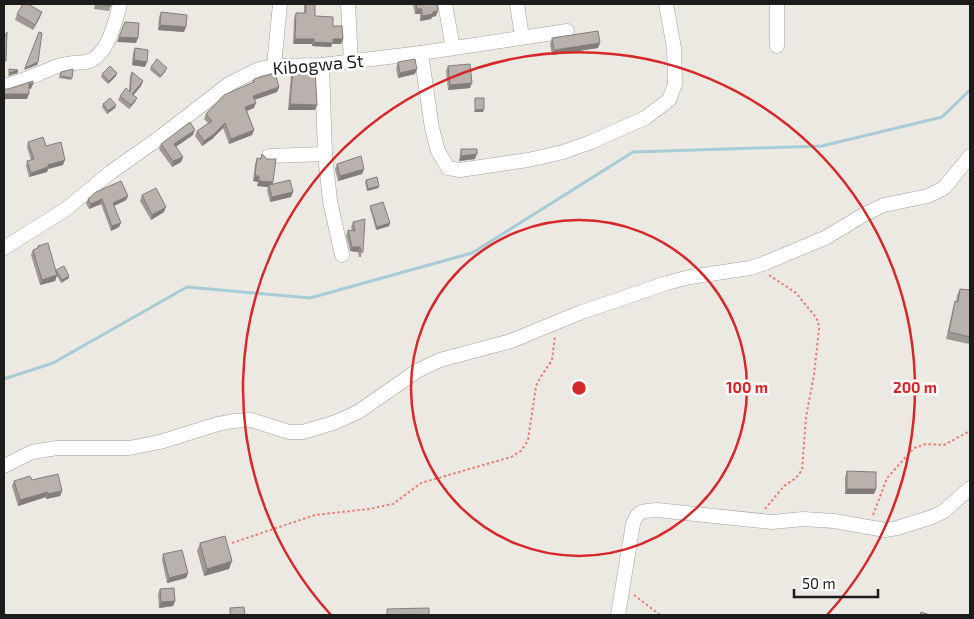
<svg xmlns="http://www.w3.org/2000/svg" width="974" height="619" viewBox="0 0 974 619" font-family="'Exo 2',sans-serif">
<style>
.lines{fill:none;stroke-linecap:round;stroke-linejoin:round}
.stream{stroke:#a7ccd6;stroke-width:3}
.minor-casing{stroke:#a0a0a0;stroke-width:15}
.path{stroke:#ea7e75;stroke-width:2;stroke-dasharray:2.5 2.5;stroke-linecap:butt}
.minor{stroke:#fff;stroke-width:14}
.wall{fill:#9f9994}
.shaded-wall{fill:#827d78}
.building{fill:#b9b2ac;stroke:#827d78}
.ring{fill:none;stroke:#d62828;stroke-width:2.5}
.labels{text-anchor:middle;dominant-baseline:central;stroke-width:5;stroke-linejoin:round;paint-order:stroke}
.street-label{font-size:18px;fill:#1c1c1c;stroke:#fff}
.centre{fill:#d62828;stroke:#fff;stroke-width:2.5}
.ring-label{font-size:15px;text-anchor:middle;font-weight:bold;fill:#d62828;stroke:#fff;stroke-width:5;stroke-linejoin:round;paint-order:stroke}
</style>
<rect width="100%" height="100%" fill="#ece9e3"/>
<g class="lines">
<path class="stream" d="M 4,379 L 53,363 L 187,287 L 310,298 L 472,253 L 633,152 L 822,146 L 942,117 L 970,90"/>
<g class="minor-casing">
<g id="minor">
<path d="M 348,4 L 351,62"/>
<path d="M 445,4 L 453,48"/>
<path d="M 517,4 L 522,37"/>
<path d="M 777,4 L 777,46"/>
<path d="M 421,53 L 432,128 L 438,151 L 448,168 L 460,170 L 528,160 L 563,152 L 591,142 L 645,118 L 669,100 L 675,84 L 674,48 L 666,4"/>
<path d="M 322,65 L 325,154 L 330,201 L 342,255"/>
<path d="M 274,66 L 280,4"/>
<path d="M 4,86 C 22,82 37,74 55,67 C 65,63 75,63 86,62 C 108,57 115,22 120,4"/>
<path d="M 269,156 L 325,154"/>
<path d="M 4,248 L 66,209 L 111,172 L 155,141 L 229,84 L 259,69 L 274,66 L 322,65 L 421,53 L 567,31"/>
<path d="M 4,466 L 32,452 L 57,448 L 129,448 L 160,442 L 218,424 L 233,421 L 251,420 L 289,432 L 303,432 L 336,422 L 358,412 L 417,371 L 440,360 L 511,341 L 579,313 L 667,283 L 690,277 L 750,268 L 765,263 L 825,238 L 865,214 L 884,205 L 928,196 L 944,188 L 970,156"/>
<path d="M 618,615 L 633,524 C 638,510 643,511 657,510 L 772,522 L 803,519 L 834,521 L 885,530 L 897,528 L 932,517 L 943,512 L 970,488"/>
</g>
</g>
<g class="path">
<path d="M 765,509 L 784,486 L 796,478 L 802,470 L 806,417 L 814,375 L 819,329 L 818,321 L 814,315 L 796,293 L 769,275"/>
<path d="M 873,515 L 887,478 L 914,448 L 926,444 L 944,445 L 970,431"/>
<path d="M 232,543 L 315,515 L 369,509 L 393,504 L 421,483 L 511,457 L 521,451 L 528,440 L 536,386 L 540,378 L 552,360 L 555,336"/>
<path d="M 634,595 L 660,615"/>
</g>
<use href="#minor" class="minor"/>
</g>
<g class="wall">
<path d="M 95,4 L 111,4 L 109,11 L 94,9 Z"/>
<path d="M 304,4 L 315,4 L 315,16 L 333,26 L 343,39 L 341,44 L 332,44 L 331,47 L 312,46 L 312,44 L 293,44 L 294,18 L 296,13 L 304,13 Z"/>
<path d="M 413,4 L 437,4 L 436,16 L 432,17 L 431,19 L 420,21 L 420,14 L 415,14 Z"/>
<path d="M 42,12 L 40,17 L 33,30 L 15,20 L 17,14 Z"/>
<path d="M 161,12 L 184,32 L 158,30 L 159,17 Z"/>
<path d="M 552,38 L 598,48 L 552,55 L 550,44 Z"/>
<path d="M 135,48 L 145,67 L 132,65 L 133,53 Z"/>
<path d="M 398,62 L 415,74 L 398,78 L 396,68 Z"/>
<path d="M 448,66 L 470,88 L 448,90 L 446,71 Z"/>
<path d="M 151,67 L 166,71 L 160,78 L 150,70 Z"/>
<path d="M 293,69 L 315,110 L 288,110 L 291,74 Z"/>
<path d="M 61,72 L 72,78 L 71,80 L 59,78 Z"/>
<path d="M 132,72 L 143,81 L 141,86 L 133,95 L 135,102 L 129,109 L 118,100 L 120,96 L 129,91 L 130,76 Z"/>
<path d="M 117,73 L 116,76 L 108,84 L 101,77 L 102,74 Z"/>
<path d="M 254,79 L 279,87 L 277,92 L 254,100 L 254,108 L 247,111 L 254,130 L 252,135 L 229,144 L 223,128 L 212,139 L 202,146 L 195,136 L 197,131 L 208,123 L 204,119 L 206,114 L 252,83 Z"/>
<path d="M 103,104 L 116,105 L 115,108 L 107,114 L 102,107 Z"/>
<path d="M 193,135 L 176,147 L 183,157 L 181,162 L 172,167 L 159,149 L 161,144 Z"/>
<path d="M 28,142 L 46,146 L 63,165 L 48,169 L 47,172 L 29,177 L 26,166 L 27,161 L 31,160 L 27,147 Z"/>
<path d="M 461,149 L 475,159 L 459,161 L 460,154 Z"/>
<path d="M 262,154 L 273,182 L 273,184 L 293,192 L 291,197 L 270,202 L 267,190 L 268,187 L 257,186 L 258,182 L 253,181 L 255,164 L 257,158 L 260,159 Z"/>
<path d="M 337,164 L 364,169 L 362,174 L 338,181 L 335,169 Z"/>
<path d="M 366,180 L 379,186 L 378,188 L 367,191 L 365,183 Z"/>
<path d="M 142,195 L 164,212 L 151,220 L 140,201 Z"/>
<path d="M 128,196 L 126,200 L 114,206 L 119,227 L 111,231 L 101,204 L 89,209 L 86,203 L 88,199 Z"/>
<path d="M 370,206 L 389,226 L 376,230 L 370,208 Z"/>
<path d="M 365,219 L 361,257 L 359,257 L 358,252 L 350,251 L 346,235 L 348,230 L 352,231 L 351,227 L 353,222 Z"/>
<path d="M 38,246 L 56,271 L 56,270 L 69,276 L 69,278 L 61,283 L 57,276 L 55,281 L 40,285 L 31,255 L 33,250 L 37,249 Z"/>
<path d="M 960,289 L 970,290 L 970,341 L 969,344 L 946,339 L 953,308 L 955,301 L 956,302 L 957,295 Z"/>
<path d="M 847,471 L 876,489 L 874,494 L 845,494 L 845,477 Z"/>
<path d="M 32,480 L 62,491 L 60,496 L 46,499 L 46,497 L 18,506 L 12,486 L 14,481 Z"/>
<path d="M 200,543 L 229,569 L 204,576 L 197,551 Z"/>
<path d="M 163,554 L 188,573 L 186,578 L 167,583 L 162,560 Z"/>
<path d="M 160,589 L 175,601 L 173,606 L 159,608 L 158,594 Z"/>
</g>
<g class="shaded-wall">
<path d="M 417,9 L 422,9 L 420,14 L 415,14 Z"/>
<path d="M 438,11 L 436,16 L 432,17 L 431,19 L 420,21 L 422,16 L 433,12 Z"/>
<path d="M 42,12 L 40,17 L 33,30 L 35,25 Z"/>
<path d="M 160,25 L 186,27 L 184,32 L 158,30 Z"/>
<path d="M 119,37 L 138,38 L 136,43 L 117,42 Z"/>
<path d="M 295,39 L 314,39 L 312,44 L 293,44 Z"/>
<path d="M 333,39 L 343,39 L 341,44 L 332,44 L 331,47 L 312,46 L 314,42 Z"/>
<path d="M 600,43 L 598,48 L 552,55 L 554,50 Z"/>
<path d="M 134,60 L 147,62 L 145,67 L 132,65 Z"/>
<path d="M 38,62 L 37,65 L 24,70 L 25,68 Z"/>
<path d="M 417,69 L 415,74 L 398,78 L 400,73 Z"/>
<path d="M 18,70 L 18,73 L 8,76 L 9,73 Z"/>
<path d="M 117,73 L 116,76 L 108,84 L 109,81 Z"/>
<path d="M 143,81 L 141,86 L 131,98 L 132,94 Z"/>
<path d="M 29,83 L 33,84 L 31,89 L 27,88 Z"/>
<path d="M 472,83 L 470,88 L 448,90 L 450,85 Z"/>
<path d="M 279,87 L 277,92 L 251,101 L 253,96 Z"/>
<path d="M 4,94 L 29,94 L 27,99 L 4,99 Z"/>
<path d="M 137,98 L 135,102 L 129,109 L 131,105 Z"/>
<path d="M 256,103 L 254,108 L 243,112 L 245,107 Z"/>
<path d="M 290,104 L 317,105 L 315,110 L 288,110 Z"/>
<path d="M 116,105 L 115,108 L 107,114 L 108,111 Z"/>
<path d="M 484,109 L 483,112 L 474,112 L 475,110 Z"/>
<path d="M 225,123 L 223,128 L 212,139 L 202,146 L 204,141 Z"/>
<path d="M 195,130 L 193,135 L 172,149 L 174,144 Z"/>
<path d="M 254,130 L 252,135 L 229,144 L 231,139 Z"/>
<path d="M 477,154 L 475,159 L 459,161 L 461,156 Z"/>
<path d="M 183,157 L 181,162 L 172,167 L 173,161 Z"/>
<path d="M 65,160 L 63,165 L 48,169 L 47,172 L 29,177 L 31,173 L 48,165 Z"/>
<path d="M 364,169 L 362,174 L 338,181 L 340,176 Z"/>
<path d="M 255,176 L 259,176 L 258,182 L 253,181 Z"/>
<path d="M 259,181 L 273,182 L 271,187 L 269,185 L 268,187 L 257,186 Z"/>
<path d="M 379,186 L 378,188 L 367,191 L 368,189 Z"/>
<path d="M 293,192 L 291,197 L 270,202 L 272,197 Z"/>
<path d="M 128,196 L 126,200 L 112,207 L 113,203 Z"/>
<path d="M 102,199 L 101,204 L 89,209 L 91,204 Z"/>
<path d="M 166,207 L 164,212 L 151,220 L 152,215 Z"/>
<path d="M 121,223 L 119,227 L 111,231 L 112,226 Z"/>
<path d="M 390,223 L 389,226 L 376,230 L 377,227 Z"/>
<path d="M 352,247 L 360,247 L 358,252 L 350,251 Z"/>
<path d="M 57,275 L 55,281 L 40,285 L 42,280 Z"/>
<path d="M 69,276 L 69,278 L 61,283 L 62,280 Z"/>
<path d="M 847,489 L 876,489 L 874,494 L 845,494 Z"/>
<path d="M 62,491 L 60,496 L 46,499 L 48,494 Z"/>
<path d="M 48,492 L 46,497 L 18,506 L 20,500 Z"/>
<path d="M 232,561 L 229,569 L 204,576 L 207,569 Z"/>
<path d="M 188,573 L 186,578 L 167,583 L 169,578 Z"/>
<path d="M 175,601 L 173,606 L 159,608 L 161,602 Z"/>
</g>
<g class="building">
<path d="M 23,4 L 28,4 L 42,12 L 35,25 L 17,14 Z"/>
<path d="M 97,4 L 111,4 L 111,6 Z"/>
<path d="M 306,4 L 315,4 L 315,16 L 333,17 L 333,26 L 342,26 L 343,39 L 333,39 L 333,43 L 314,42 L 314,39 L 295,39 L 296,13 L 306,13 Z"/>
<path d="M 416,4 L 437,4 L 438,11 L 433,12 L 433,14 L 422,16 L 422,9 L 417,9 Z"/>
<path d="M 161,12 L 187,15 L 186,27 L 160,25 Z"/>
<path d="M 125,22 L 139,23 L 138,38 L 119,37 Z"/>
<path d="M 598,31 L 600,43 L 554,50 L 552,38 Z"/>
<path d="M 7,32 L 6,61 L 4,61 L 4,38 Z"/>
<path d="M 39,32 L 42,33 L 38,62 L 25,68 Z"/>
<path d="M 135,48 L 148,50 L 147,62 L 134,60 Z"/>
<path d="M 157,59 L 167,68 L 161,76 L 151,67 Z"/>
<path d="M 415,59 L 417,69 L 400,73 L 398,62 Z"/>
<path d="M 470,64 L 472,83 L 450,85 L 448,66 Z"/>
<path d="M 110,66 L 117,73 L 109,81 L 102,74 Z"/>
<path d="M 9,69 L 18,70 L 9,73 Z"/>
<path d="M 73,69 L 72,78 L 60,76 L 61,72 Z"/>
<path d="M 293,69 L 315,69 L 317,105 L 290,104 Z"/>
<path d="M 132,72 L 143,81 L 132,94 L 137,98 L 131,105 L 120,96 L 126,88 L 130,92 Z"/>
<path d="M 275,73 L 279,87 L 253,96 L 256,103 L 245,107 L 254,130 L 231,139 L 225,123 L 214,134 L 204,141 L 197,131 L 212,121 L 206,114 L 224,95 L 254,82 L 254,79 Z"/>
<path d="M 33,81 L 33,84 L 29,83 L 29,94 L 4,94 L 4,89 L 8,89 Z"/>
<path d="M 110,98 L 116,105 L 108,111 L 103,104 Z"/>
<path d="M 475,98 L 484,98 L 484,109 L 475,110 Z"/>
<path d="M 190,122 L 195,130 L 174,144 L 183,157 L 173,161 L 161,144 Z"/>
<path d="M 43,137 L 46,146 L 61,142 L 65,160 L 48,165 L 48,167 L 31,173 L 27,161 L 34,159 L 28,142 Z"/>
<path d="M 461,149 L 477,149 L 477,154 L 461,156 Z"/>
<path d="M 262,154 L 267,159 L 276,159 L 273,182 L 259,181 L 259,176 L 255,176 L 257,158 L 261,159 Z"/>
<path d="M 361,156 L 364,169 L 340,176 L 337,164 Z"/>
<path d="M 377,177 L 379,186 L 368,189 L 366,180 Z"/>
<path d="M 290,180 L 293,192 L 272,197 L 269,185 Z"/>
<path d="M 121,181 L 128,196 L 113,203 L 121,223 L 112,226 L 102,199 L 91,204 L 88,199 L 96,192 Z"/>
<path d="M 156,188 L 166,207 L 152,215 L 142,195 Z"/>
<path d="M 383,202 L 390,223 L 377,227 L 370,206 Z"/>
<path d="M 365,219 L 363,252 L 361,252 L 360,247 L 352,247 L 348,230 L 355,231 L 353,222 Z"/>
<path d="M 48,243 L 57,275 L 42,280 L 33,250 L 38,248 L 38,246 Z"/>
<path d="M 64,266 L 69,276 L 62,280 L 56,270 Z"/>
<path d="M 960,289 L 970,290 L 970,337 L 949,332 L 955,301 L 958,302 Z"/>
<path d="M 847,471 L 876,472 L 876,489 L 847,489 Z"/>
<path d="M 58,474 L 62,491 L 48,494 L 48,492 L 20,500 L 14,481 L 30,476 L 32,480 Z"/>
<path d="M 225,536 L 232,561 L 207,569 L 200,543 Z"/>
<path d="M 182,550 L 188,573 L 169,578 L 163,554 Z"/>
<path d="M 174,588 L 175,601 L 161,602 L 160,589 Z"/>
<path d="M 244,607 L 245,615 L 230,615 L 230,608 Z"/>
<path d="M 429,608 L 429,615 L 387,615 L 387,609 Z"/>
<path d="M 921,612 L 930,615 L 920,615 Z"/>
</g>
<g class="ring">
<circle cx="579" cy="388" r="168"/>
<path d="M331 615A336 336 0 1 1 827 615"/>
</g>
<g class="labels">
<g class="street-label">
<text transform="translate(318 64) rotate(-5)">Kibogwa St</text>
</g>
</g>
<circle cx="579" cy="388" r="8" class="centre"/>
<g class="ring-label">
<text x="747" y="393">100 m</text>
<text x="915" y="393">200 m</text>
</g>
<rect width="974" height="619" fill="none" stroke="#1c1c1c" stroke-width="10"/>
<path d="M794 589v8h84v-8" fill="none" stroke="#1c1c1c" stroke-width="2.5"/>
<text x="802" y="589" font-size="15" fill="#1c1c1c" stroke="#ffffff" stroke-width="4" paint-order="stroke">50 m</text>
</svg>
